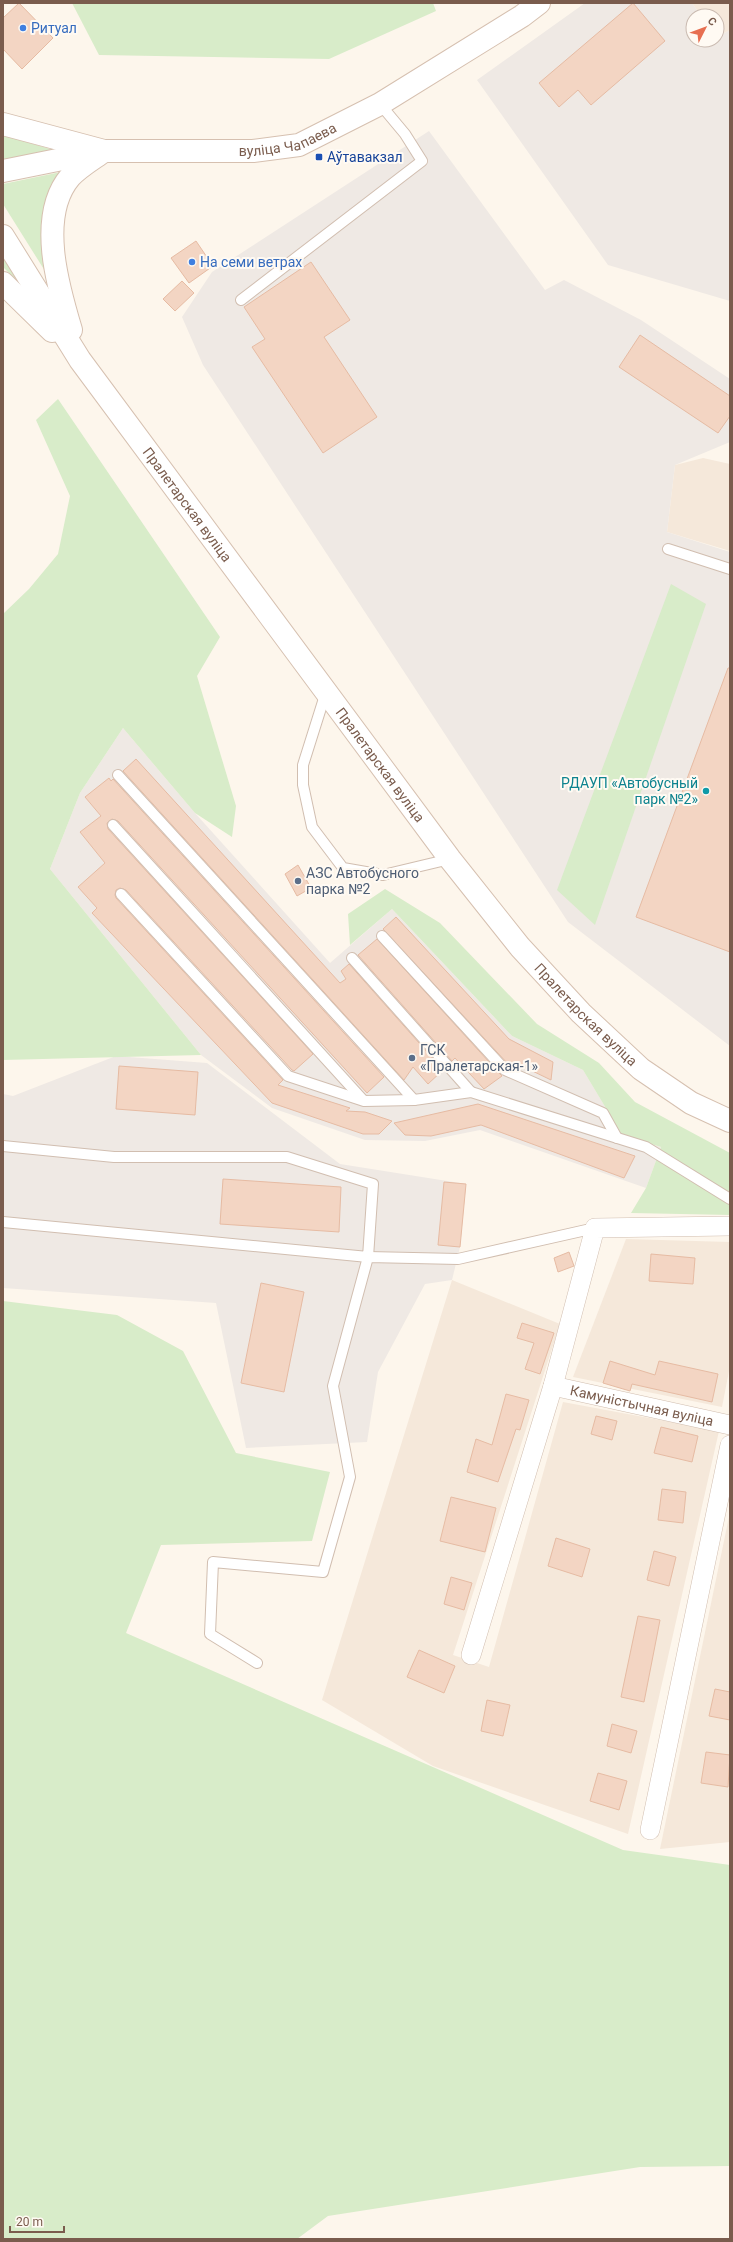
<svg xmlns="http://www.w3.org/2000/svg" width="733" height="2242" viewBox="0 0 733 2242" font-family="Roboto,sans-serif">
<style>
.residential{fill:#f5e8da}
.industrial{fill:#efe9e4}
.green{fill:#d8ecc9}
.building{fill:#f3d5c3;stroke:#e6bba3}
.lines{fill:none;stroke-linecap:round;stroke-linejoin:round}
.lane-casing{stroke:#d1beb0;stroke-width:12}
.street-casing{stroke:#d1beb0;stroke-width:20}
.secondary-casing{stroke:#d6c0b0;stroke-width:24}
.lane{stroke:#fff;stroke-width:10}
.street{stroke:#fff;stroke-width:19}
.secondary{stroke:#fff;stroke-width:22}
.shop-dot{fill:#3f7fe0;stroke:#fffaf3;stroke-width:1.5}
.transit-dot{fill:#1a4fb4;stroke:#fffaf3;stroke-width:1.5}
.culture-dot{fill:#0f9aa8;stroke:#fffaf3;stroke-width:1.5}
.service-dot{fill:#5c6f8a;stroke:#fffaf3;stroke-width:1.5}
.labels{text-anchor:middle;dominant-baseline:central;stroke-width:4;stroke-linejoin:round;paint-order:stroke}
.shop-label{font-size:14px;fill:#366cbe;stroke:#fffaf3;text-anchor:start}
.street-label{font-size:14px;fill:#7a5c4d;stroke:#fffaf3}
.transit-label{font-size:14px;fill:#164399;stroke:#fffaf3;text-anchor:start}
.culture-label{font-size:14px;fill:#0d838f;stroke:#fffaf3;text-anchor:end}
.service-label{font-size:14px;fill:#4e5e75;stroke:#fffaf3;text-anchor:start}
</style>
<rect width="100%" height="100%" fill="#fdf6ec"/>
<g class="residential">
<path d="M 692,3 L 730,3 L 730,30 L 717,37 L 717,16 L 701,16 Z"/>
<path d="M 703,458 L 730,464 L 730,551 L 667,532 L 675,465 Z"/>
<path d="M 626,1239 L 730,1242 L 730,1366 L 722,1407 L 573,1377 Z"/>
<path d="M 452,1280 L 560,1324 L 453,1655 L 489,1667 L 563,1402 L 719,1431 L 628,1834 L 433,1766 L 322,1700 Z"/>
<path d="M 730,1512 L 730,1842 L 660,1849 Z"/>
</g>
<g class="industrial">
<path d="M 585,3 L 692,3 L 701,16 L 693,16 L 693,40 L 717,40 L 717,37 L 730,30 L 730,301 L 608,265 L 477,80 Z"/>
<path d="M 429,131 L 545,290 L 564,280 L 641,320 L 730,379 L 730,442 L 675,465 L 667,532 L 730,552 L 730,1046 L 568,922 L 203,365 L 182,317 L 212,272 Z"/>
<path d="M 123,728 L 195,813 L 330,963 L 392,909 L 512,1036 L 583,1070 L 622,1135 L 661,1147 L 646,1188 L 480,1130 L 425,1141 L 365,1140 L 272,1108 L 201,1055 L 50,869 L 80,793 Z"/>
<path d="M 116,1056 L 207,1063 L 340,1164 L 466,1184 L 460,1247 L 452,1280 L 425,1284 L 378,1372 L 367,1442 L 246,1448 L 216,1303 L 3,1288 L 3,1094 L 13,1096 Z"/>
</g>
<g class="green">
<path d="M 72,3 L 433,3 L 436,11 L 329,59 L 99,55 Z"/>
<path d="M 3,135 L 57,151 L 3,159 Z"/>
<path d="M 61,172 L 43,217 L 41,244 L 45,271 L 3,204 L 3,184 Z"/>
<path d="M 3,254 L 31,295 L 3,267 Z"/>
<path d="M 58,399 L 220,637 L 197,676 L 236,806 L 232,837 L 195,813 L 123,728 L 80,793 L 50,869 L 201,1055 L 3,1060 L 3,614 L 29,589 L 58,554 L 70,496 L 36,420 Z"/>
<path d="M 671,584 L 706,604 L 595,925 L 557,890 Z"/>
<path d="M 385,889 L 440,923 L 537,1024 L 599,1063 L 635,1102 L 730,1153 L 730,1215 L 631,1213 L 646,1188 L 661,1147 L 622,1135 L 583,1070 L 512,1036 L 392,909 L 350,945 L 348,914 Z"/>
<path d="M 3,1301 L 117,1315 L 183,1351 L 236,1453 L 330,1472 L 312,1541 L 161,1545 L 126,1633 L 623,1850 L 730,1865 L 730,2166 L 640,2167 L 328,2216 L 297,2239 L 3,2239 Z"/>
</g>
<g class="building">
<path d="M 19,3 L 53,38 L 22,69 L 3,49 L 3,18 Z"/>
<path d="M 633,3 L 665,41 L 591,105 L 578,90 L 559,107 L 539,83 Z"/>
<path d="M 196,241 L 213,266 L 189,283 L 171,258 Z"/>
<path d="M 311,262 L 350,320 L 324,337 L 377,417 L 323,453 L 252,347 L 265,339 L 244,307 Z"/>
<path d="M 182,281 L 194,293 L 175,311 L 163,299 Z"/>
<path d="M 640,335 L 730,396 L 730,416 L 718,433 L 619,367 Z"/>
<path d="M 728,668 L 730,668 L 730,952 L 636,917 Z"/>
<path d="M 136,759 L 340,983 L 346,979 L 341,971 L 349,964 L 443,1070 L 428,1084 L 413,1067 L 404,1080 L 123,771 Z"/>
<path d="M 109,778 L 111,781 L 113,779 L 384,1077 L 367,1093 L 118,821 L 112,819 L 107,823 L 108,829 L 313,1054 L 294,1071 L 292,1070 L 126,890 L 120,888 L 116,890 L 115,895 L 116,898 L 283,1080 L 278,1085 L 350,1108 L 346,1111 L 365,1112 L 392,1121 L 379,1134 L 363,1134 L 272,1103 L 92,913 L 97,908 L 78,887 L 105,863 L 80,832 L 101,816 L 85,797 Z"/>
<path d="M 298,865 L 311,888 L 297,896 L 285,874 Z"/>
<path d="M 396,917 L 509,1039 L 553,1062 L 551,1080 L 518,1064 L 514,1067 L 509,1065 L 383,929 Z"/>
<path d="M 377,939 L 500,1074 L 502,1076 L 484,1089 L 455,1058 L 452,1061 L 358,955 Z"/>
<path d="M 119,1066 L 198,1072 L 195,1115 L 116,1109 Z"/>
<path d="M 478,1104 L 635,1156 L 624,1178 L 481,1125 L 431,1136 L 405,1135 L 394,1123 Z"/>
<path d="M 223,1179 L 341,1187 L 339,1232 L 220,1224 Z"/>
<path d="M 444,1182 L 466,1184 L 460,1247 L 438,1245 Z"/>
<path d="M 569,1252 L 574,1266 L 558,1272 L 554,1258 Z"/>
<path d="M 651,1254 L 695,1258 L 693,1284 L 649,1281 Z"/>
<path d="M 261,1283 L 304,1292 L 284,1392 L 241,1383 Z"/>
<path d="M 522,1323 L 554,1333 L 540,1374 L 525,1369 L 534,1343 L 517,1338 Z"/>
<path d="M 610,1361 L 655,1375 L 659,1361 L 718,1374 L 712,1402 L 632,1384 L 630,1391 L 603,1383 Z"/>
<path d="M 506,1394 L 529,1400 L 520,1430 L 516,1429 L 498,1482 L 467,1472 L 476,1439 L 492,1445 Z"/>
<path d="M 596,1416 L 617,1421 L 612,1440 L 591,1434 Z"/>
<path d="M 661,1427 L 698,1436 L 692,1462 L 654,1453 Z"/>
<path d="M 662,1489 L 686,1492 L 683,1523 L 658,1520 Z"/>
<path d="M 451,1497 L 496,1508 L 485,1552 L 440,1541 Z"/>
<path d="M 556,1538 L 590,1549 L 582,1577 L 548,1566 Z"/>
<path d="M 654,1551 L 676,1557 L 669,1586 L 647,1580 Z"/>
<path d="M 451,1577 L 472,1583 L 464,1610 L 444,1604 Z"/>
<path d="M 638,1616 L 660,1620 L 644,1702 L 621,1697 Z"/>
<path d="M 419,1650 L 455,1666 L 444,1693 L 407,1677 Z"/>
<path d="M 715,1689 L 730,1692 L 730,1720 L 709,1716 Z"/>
<path d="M 487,1700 L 510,1705 L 503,1736 L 481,1731 Z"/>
<path d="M 612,1724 L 637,1731 L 631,1753 L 607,1746 Z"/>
<path d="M 706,1752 L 730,1755 L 728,1787 L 701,1783 Z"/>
<path d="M 598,1773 L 627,1781 L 619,1810 L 590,1801 Z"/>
</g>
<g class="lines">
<g class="lane-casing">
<g id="lane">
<path d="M 241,300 L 422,161 L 405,134 L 380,104"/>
<path d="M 668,549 L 730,569"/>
<path d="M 326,692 L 303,765 L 303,785 L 312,827 L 343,868 L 383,875 L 450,859"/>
<path d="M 118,775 L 414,1100"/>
<path d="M 113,825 L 363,1100"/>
<path d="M 121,894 L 288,1076 L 364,1101 L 414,1100 L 471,1092 L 646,1147 L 730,1199"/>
<path d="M 382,936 L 505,1070 L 603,1113 L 617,1138"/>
<path d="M 352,958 L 471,1092"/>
<path d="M 3,1146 L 114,1157 L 287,1157 L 373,1184 L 368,1257 L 3,1222"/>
<path d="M 257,1663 L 210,1634 L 213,1562 L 323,1572 L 350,1477 L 333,1386 L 368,1257 L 458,1259 L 595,1228"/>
</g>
</g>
<g class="street-casing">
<g id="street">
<path id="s1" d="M 553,1386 L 730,1425"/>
<path d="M 471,1655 L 553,1386 L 595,1228 L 730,1226"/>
<path d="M 650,1830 L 730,1445"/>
</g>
</g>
<g class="secondary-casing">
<g id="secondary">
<path id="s2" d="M 3,124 L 104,151 L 253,151 L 299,145 L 380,104 L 522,16 L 539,3"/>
<path d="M 3,171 L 97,152"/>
<path id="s3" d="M 3,236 L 80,360 L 450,859 L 520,947 L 581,1013 L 641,1069 L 691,1103 L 730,1121"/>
<path d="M 3,283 L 52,331"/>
<path d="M 71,330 C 58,287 37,216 70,177 C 79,167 93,159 104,151"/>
</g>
</g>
<use href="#lane" class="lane"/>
<use href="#street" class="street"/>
<use href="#secondary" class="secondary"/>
</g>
<g class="shop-dot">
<circle cx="23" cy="28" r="4"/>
<circle cx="192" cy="262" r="4"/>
</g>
<rect class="transit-dot" x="315" y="153" width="8" height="8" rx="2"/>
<circle class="culture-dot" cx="706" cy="791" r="4"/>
<g class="service-dot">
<circle cx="298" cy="881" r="4"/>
<circle cx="412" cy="1058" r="4"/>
</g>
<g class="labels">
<g class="shop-label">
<text x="31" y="28">Ритуал</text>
<text x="200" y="262">На семи ветрах</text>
</g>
<g class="street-label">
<text stroke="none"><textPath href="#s2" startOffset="290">вуліца Чапаева</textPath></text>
<text stroke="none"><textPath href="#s3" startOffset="326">Пралетарская вуліца</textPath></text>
<text stroke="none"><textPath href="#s3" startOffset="650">Пралетарская вуліца</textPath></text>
<text stroke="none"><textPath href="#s3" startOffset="974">Пралетарская вуліца</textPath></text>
<text stroke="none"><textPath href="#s1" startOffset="91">Камуністычная вуліца</textPath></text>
</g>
<g class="transit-label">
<text x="327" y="157">Аўтавакзал</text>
</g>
<g class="culture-label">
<text x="698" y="783">РДАУП «Автобусный<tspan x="698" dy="16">парк №2»</tspan></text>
</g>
<g class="service-label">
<text x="306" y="873">АЗС Автобусного<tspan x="306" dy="16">парка №2</tspan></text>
<text x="420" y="1050">ГСК<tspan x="420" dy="16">«Пралетарская-1»</tspan></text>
</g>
</g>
<rect width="733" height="2242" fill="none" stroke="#7a5c4d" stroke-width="8"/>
<g transform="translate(705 28) rotate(48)"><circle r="19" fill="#fffaf3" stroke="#cabbb1"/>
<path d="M0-3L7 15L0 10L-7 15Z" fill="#e76f51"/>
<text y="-6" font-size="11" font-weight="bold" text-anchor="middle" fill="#7a5c4d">С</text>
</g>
<path d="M10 2226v6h54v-6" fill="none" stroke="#7a5c4d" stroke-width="2"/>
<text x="16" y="2226" font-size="12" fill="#7a5c4d" stroke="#fffaf3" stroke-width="3" paint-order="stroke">20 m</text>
</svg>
